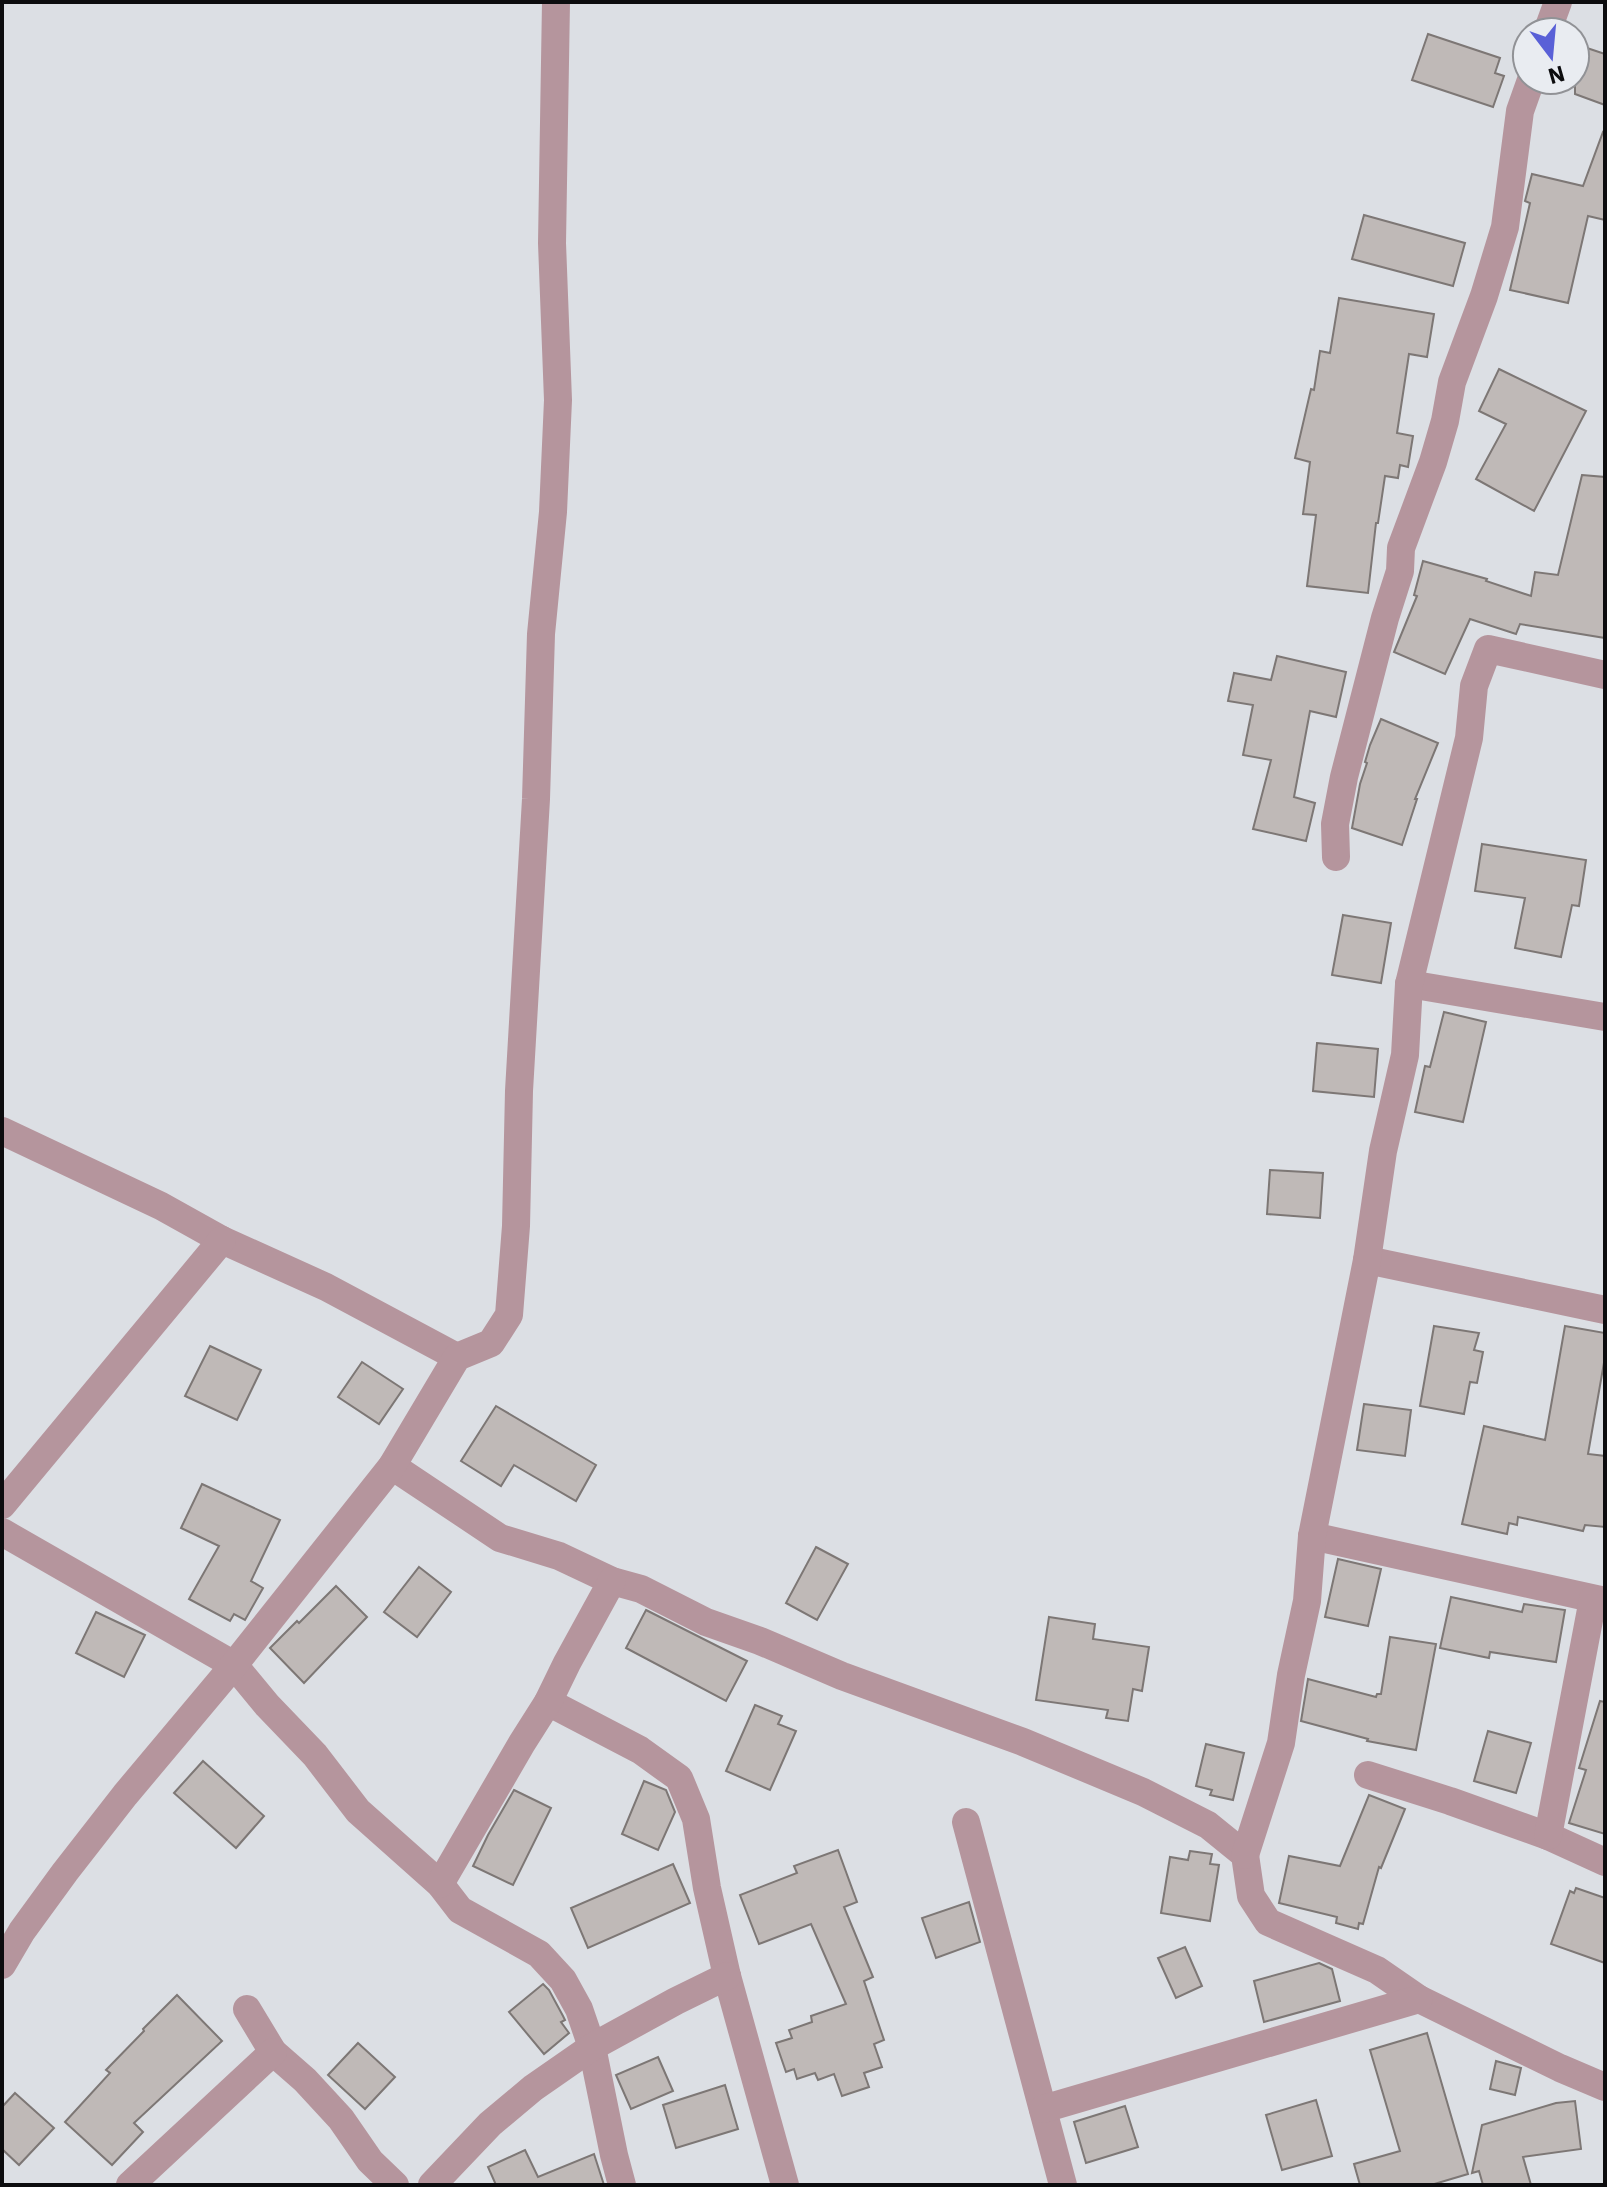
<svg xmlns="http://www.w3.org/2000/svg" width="1607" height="2187" viewBox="0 0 1607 2187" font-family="'IBM Plex Sans',sans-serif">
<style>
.building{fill:#bfb9b7;stroke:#7d7775;stroke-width:2}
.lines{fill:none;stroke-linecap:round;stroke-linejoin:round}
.minor{stroke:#b5959d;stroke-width:28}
</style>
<rect width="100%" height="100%" fill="#dcdfe4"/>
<g class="building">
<path d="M 1428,34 L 1500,58 L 1495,73 L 1504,76 L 1493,107 L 1412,80 Z"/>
<path d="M 1575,44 L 1605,54 L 1605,105 L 1575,94 Z"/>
<path d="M 1603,132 L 1605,133 L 1605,220 L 1588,216 L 1568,303 L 1510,290 L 1530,203 L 1525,201 L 1532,174 L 1583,186 Z"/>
<path d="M 1364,215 L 1465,243 L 1453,286 L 1352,259 Z"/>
<path d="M 1339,298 L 1434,314 L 1427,357 L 1409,354 L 1397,433 L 1413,436 L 1408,467 L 1400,465 L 1398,478 L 1385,476 L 1378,523 L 1376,523 L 1368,593 L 1307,586 L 1316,515 L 1303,514 L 1310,462 L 1295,458 L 1311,389 L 1314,390 L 1320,351 L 1330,353 Z"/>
<path d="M 1499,369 L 1586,411 L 1534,511 L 1476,479 L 1506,424 L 1479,411 Z"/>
<path d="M 1582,475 L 1605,477 L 1605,638 L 1520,624 L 1516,634 L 1470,619 L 1445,674 L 1394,652 L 1417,596 L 1414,595 L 1423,561 L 1487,579 L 1486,581 L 1531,596 L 1535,572 L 1558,575 Z"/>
<path d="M 1277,656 L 1346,672 L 1336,717 L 1310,711 L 1294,797 L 1315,803 L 1306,841 L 1253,829 L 1271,760 L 1243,755 L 1253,705 L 1228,701 L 1234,673 L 1271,680 Z"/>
<path d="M 1381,719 L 1438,743 L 1415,799 L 1417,799 L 1402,845 L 1352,828 L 1360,784 L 1367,763 L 1365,762 L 1370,745 Z"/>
<path d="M 1482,844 L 1586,860 L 1579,906 L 1572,905 L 1561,957 L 1515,948 L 1525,898 L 1475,891 Z"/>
<path d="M 1343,915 L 1391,923 L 1381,983 L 1332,975 Z"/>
<path d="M 1444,1012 L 1486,1022 L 1463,1122 L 1415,1112 L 1425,1066 L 1430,1067 Z"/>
<path d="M 1317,1043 L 1378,1049 L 1374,1097 L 1313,1091 Z"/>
<path d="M 1270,1170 L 1323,1173 L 1320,1218 L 1267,1214 Z"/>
<path d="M 1434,1326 L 1479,1333 L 1474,1350 L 1483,1352 L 1477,1383 L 1470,1382 L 1464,1414 L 1420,1406 Z"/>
<path d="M 1565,1326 L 1605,1333 L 1605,1357 L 1588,1454 L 1605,1456 L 1605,1527 L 1585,1525 L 1583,1531 L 1518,1517 L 1517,1525 L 1509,1523 L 1507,1534 L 1462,1524 L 1484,1426 L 1545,1440 Z"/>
<path d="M 210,1346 L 261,1370 L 237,1420 L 185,1396 Z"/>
<path d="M 362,1362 L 403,1389 L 379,1424 L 338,1397 Z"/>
<path d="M 1364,1404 L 1411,1410 L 1405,1456 L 1357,1450 Z"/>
<path d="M 496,1406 L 596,1465 L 576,1501 L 514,1465 L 501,1486 L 461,1461 Z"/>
<path d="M 202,1484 L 280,1520 L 251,1581 L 263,1588 L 245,1620 L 234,1614 L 230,1621 L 189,1599 L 219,1546 L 181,1528 Z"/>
<path d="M 816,1547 L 848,1564 L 817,1620 L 786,1603 Z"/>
<path d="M 1338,1559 L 1381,1569 L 1368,1626 L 1325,1617 Z"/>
<path d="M 419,1567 L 451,1592 L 417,1637 L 384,1612 Z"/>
<path d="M 336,1586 L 367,1617 L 304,1683 L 270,1648 L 297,1621 L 299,1623 Z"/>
<path d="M 1451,1597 L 1522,1612 L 1524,1604 L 1565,1610 L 1556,1662 L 1490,1652 L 1489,1658 L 1440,1648 Z"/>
<path d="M 646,1610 L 747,1661 L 726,1701 L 626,1648 Z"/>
<path d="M 96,1612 L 145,1635 L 124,1677 L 76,1653 Z"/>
<path d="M 1049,1617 L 1095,1624 L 1093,1639 L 1149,1647 L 1142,1691 L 1133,1689 L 1128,1721 L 1106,1718 L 1108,1710 L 1036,1700 Z"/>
<path d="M 1390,1637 L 1436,1644 L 1416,1750 L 1367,1741 L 1368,1739 L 1301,1721 L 1308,1679 L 1376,1697 L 1377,1694 L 1381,1694 Z"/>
<path d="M 1600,1701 L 1605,1702 L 1605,1834 L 1569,1823 L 1586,1770 L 1579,1768 Z"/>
<path d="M 755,1705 L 782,1716 L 778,1724 L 796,1731 L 770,1790 L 726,1771 Z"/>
<path d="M 1488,1731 L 1531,1743 L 1516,1793 L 1474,1781 Z"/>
<path d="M 1206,1744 L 1244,1753 L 1233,1800 L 1210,1795 L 1212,1790 L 1196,1786 Z"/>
<path d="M 203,1761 L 264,1816 L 236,1848 L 174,1793 Z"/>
<path d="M 644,1781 L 666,1790 L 675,1812 L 658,1850 L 622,1834 Z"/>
<path d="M 514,1790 L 551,1808 L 513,1885 L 473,1866 L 488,1835 Z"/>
<path d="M 1369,1795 L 1405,1809 L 1381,1868 L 1379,1867 L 1363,1924 L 1359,1923 L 1358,1929 L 1336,1923 L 1337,1917 L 1279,1903 L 1289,1856 L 1340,1866 Z"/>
<path d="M 838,1850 L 857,1902 L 844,1907 L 873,1977 L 864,1981 L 884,2040 L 874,2044 L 882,2067 L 864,2073 L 869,2087 L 842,2096 L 834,2074 L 818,2080 L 815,2073 L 797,2079 L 794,2069 L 786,2072 L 776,2043 L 792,2038 L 789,2030 L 812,2022 L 811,2016 L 846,2004 L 811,1924 L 759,1944 L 740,1895 L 797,1873 L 794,1866 Z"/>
<path d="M 1190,1851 L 1212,1854 L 1210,1864 L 1219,1865 L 1210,1921 L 1161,1913 L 1170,1857 L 1188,1860 Z"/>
<path d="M 673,1864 L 690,1903 L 588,1948 L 571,1908 Z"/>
<path d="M 1576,1888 L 1605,1898 L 1605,1963 L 1551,1944 L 1570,1891 L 1574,1893 Z"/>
<path d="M 969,1902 L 980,1942 L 936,1958 L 922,1918 Z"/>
<path d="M 1185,1947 L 1202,1986 L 1176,1998 L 1158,1958 Z"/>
<path d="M 1319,1963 L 1332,1969 L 1340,2001 L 1264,2022 L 1254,1981 Z"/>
<path d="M 543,1984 L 549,1990 L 563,2016 L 565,2020 L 561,2022 L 569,2033 L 544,2054 L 509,2012 Z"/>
<path d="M 177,1995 L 222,2041 L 134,2123 L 143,2132 L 112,2165 L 65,2122 L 110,2073 L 106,2070 L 144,2031 L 143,2029 Z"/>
<path d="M 1427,2033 L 1468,2174 L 1431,2185 L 1360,2185 L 1354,2164 L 1400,2151 L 1370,2050 Z"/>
<path d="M 358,2043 L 395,2077 L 365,2109 L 328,2075 Z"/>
<path d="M 658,2057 L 673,2091 L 631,2109 L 616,2075 Z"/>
<path d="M 1496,2061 L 1521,2068 L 1515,2095 L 1490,2089 Z"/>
<path d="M 725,2085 L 738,2129 L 676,2148 L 663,2105 Z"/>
<path d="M 15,2093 L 54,2128 L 19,2165 L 2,2149 L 2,2107 Z"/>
<path d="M 1316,2100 L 1332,2156 L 1282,2170 L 1266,2115 Z"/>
<path d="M 1575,2101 L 1581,2149 L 1523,2157 L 1531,2185 L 1483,2185 L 1479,2171 L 1472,2173 L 1482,2125 L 1556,2103 Z"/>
<path d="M 1125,2106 L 1138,2147 L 1086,2163 L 1074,2122 Z"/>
<path d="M 525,2150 L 538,2177 L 594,2154 L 604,2185 L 496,2185 L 488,2167 Z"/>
</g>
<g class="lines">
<g class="minor">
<path d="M 1547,32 L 1558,2"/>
<path d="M 1336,857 L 1335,824 L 1344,777 L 1385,618 L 1400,571 L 1401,548 L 1433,462 L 1445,421 L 1452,382 L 1484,296 L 1505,227 L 1520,111 L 1531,80"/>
<path d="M 1409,984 L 1605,1017"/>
<path d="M 2,1131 L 161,1206 L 222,1240 L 326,1287 L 457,1357"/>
<path d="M 1367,1260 L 1605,1310"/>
<path d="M 392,1466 L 500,1538 L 559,1556 L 612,1581 L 641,1589 L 706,1622 L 760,1641 L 842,1676 L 1023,1742 L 1143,1792 L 1208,1825 L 1245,1855 L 1251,1896 L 1268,1922 L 1377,1970 L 1419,1999 L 1560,2068 L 1605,2087"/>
<path d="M 2,1505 L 222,1240"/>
<path d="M 2,1532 L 234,1665 L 267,1705 L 315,1755 L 358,1811 L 440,1884 L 460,1910 L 539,1954 L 563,1980 L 579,2009 L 592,2047 L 614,2155 L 622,2185"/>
<path d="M 1312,1536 L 1605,1601"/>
<path d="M 548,1702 L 640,1750 L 679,1778 L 696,1819 L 707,1888 L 727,1976 L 785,2185"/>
<path d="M 1368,1775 L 1450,1801 L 1548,1836 L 1605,1862"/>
<path d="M 966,1822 L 1063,2185"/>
<path d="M 1548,1836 L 1593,1599"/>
<path d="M 1245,1855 L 1281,1743 L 1291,1675 L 1307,1601 L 1312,1536 L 1367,1260 L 1383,1151 L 1405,1055 L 1409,984 L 1469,738 L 1474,686 L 1488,649 L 1605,675"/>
<path d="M 440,1884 L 522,1743 L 548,1702 L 567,1663 L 612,1581"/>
<path d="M 2,1965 L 22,1931 L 65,1872 L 125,1795 L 234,1665 L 392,1466 L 457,1357 L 491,1343 L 509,1315 L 516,1226 L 519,1091 L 536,799 L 541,634 L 553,512 L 558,400 L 552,243 L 556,2"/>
<path d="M 247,2009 L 273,2052 L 305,2080 L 341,2119 L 370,2161 L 395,2185"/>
<path d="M 1043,2109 L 1419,1999"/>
<path d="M 130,2185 L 273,2052"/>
<path d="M 432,2185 L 490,2124 L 533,2088 L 592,2047 L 676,2001 L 727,1976"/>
</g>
</g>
<rect width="1607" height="2187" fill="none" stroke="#0c0c0e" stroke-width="8"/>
<g transform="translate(1551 56) rotate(164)"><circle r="38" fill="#e9ecf1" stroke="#919296" stroke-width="2"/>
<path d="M0-6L14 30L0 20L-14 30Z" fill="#5960d7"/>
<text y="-12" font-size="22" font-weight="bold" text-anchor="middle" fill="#0c0c0e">N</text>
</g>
</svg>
